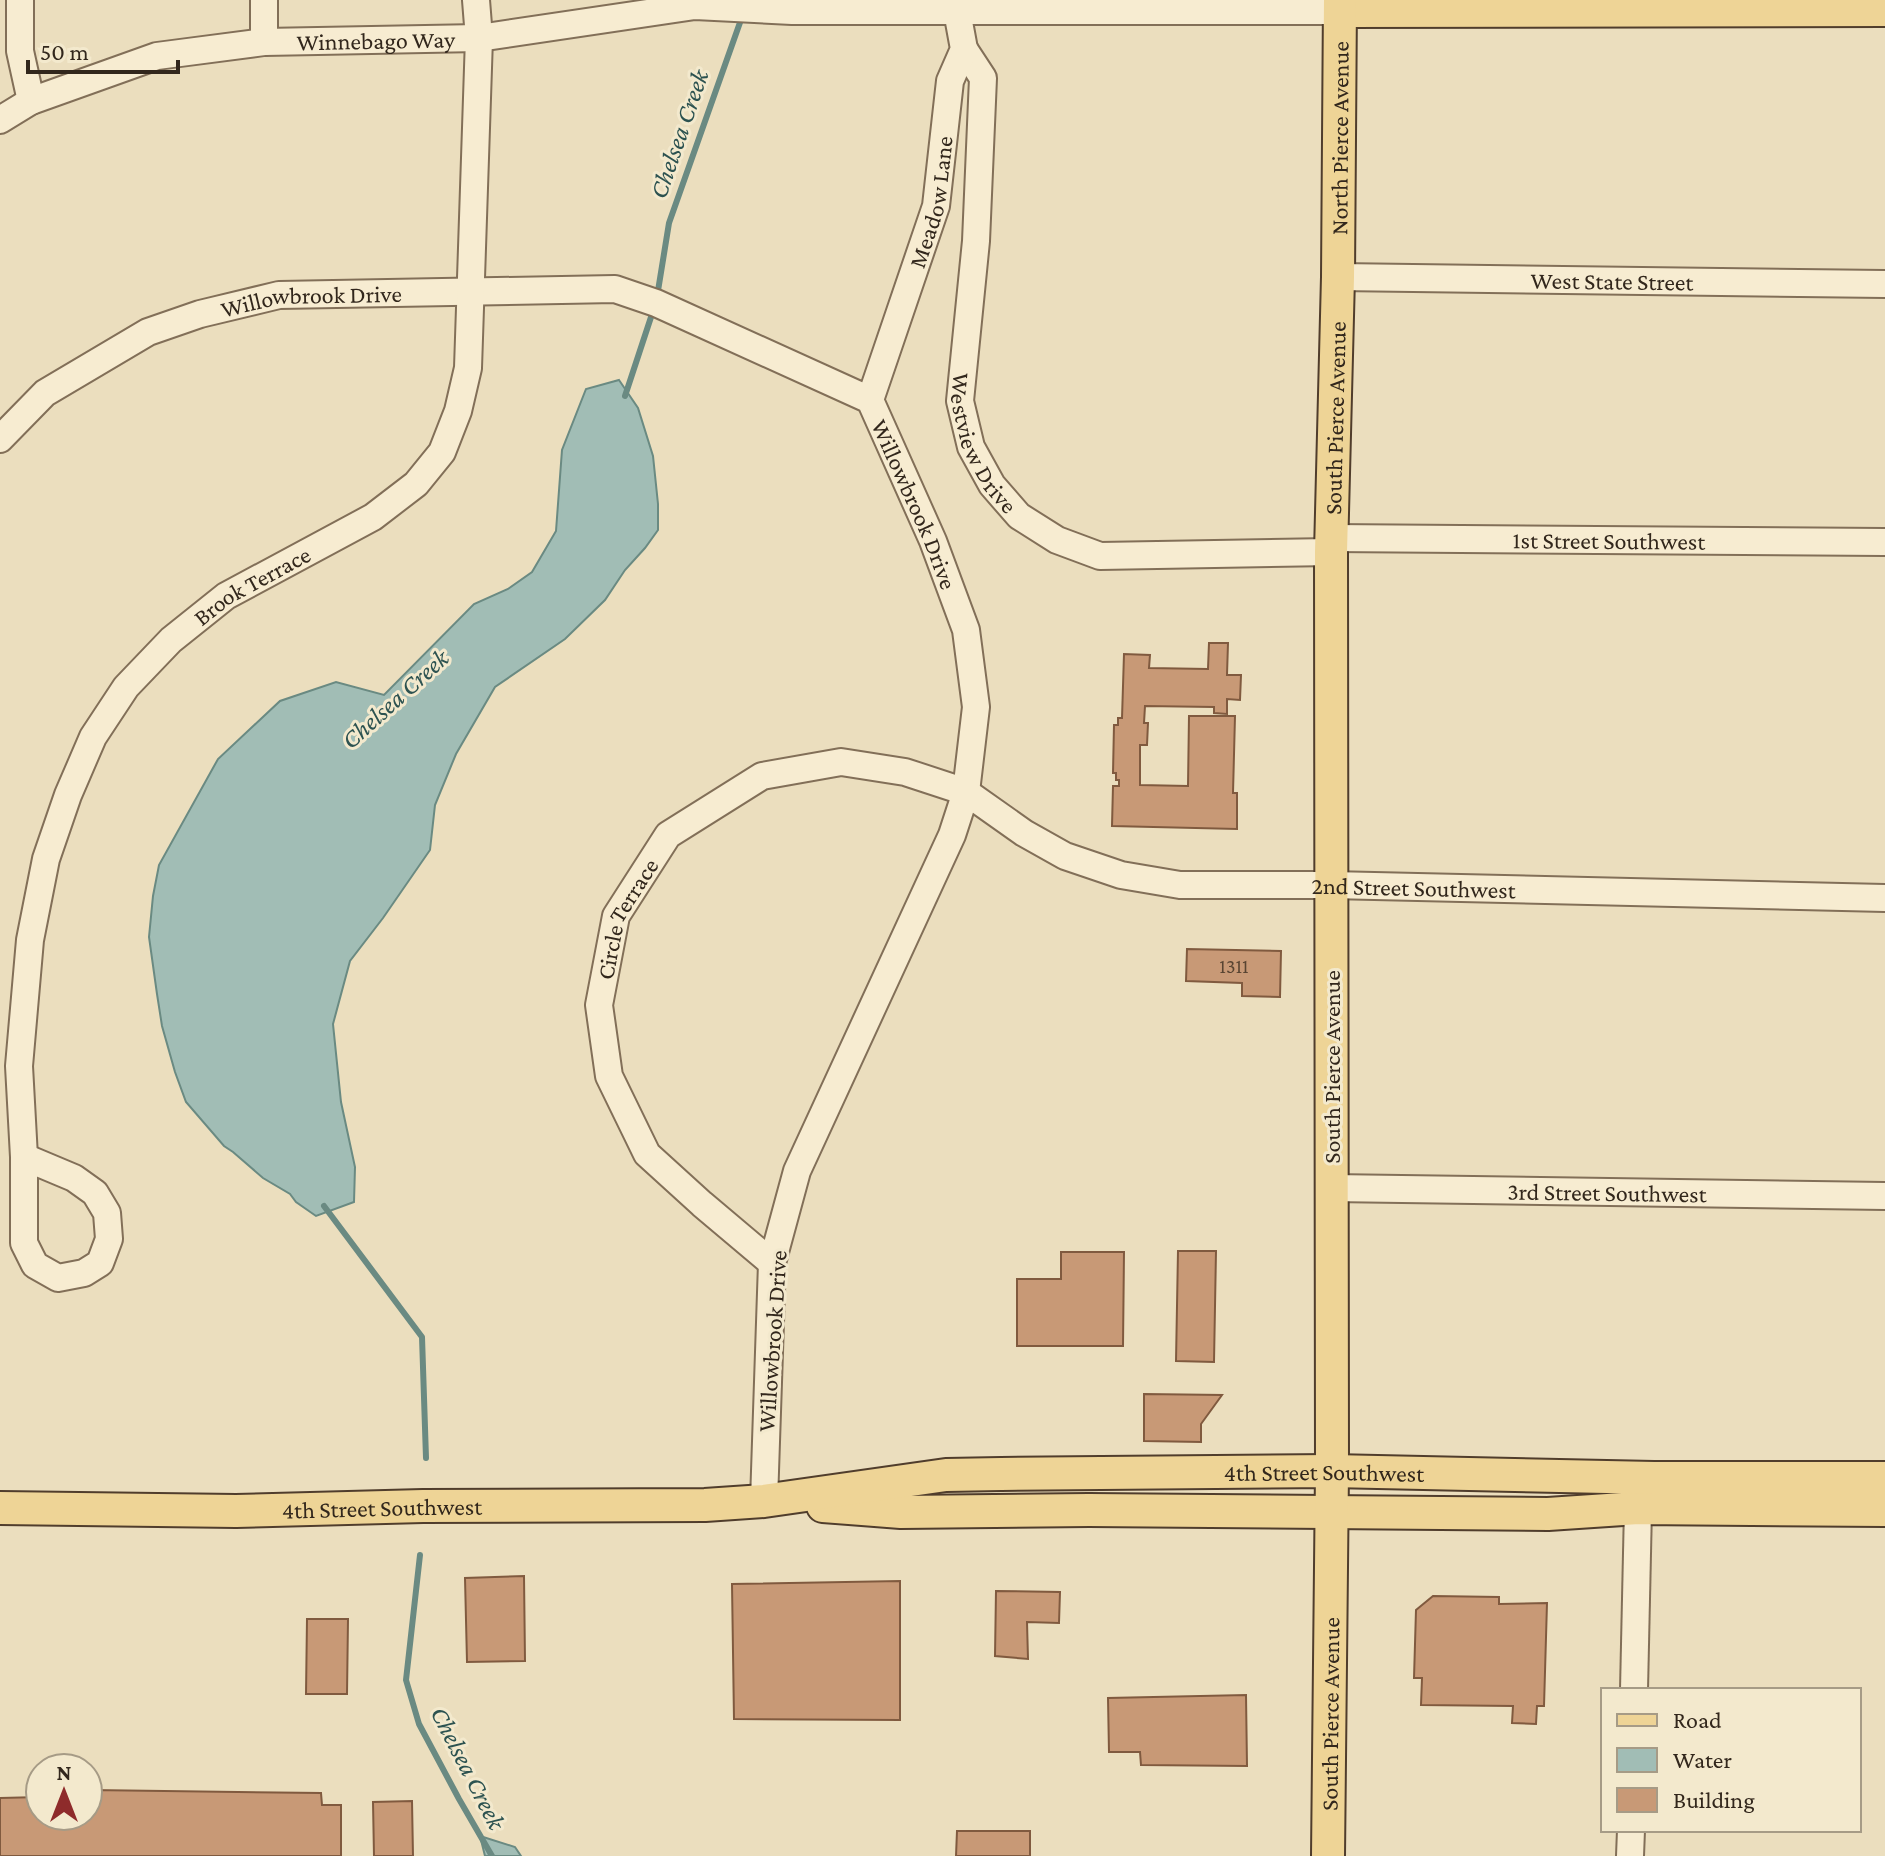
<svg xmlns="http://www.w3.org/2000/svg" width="1885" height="1856" viewBox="0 0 1885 1856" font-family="'Crimson Pro',serif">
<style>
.water{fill:#a1bdb5;stroke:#6a8a82;stroke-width:2}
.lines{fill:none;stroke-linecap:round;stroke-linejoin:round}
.stream{stroke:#6a8a82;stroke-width:6}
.building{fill:#c89976;stroke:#805a3f;stroke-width:2}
.minor-casing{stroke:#826f58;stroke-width:30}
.major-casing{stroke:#503d2c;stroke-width:36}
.minor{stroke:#f7ecd1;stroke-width:26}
.major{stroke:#eed496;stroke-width:32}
.labels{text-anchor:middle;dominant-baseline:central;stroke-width:6;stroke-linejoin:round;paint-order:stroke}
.number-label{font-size:20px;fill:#584432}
.street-label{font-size:24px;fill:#32271c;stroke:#f3e9cd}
.water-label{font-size:26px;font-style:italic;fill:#2c5250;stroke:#f3e9cd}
</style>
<rect width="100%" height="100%" fill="#ebdebe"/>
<g class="water">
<path d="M 619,380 L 638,408 L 653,456 L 658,504 L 658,530 L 645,548 L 625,570 L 605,600 L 565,639 L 495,687 L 456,754 L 435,805 L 430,850 L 383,918 L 350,961 L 333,1024 L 341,1102 L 355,1167 L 354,1202 L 316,1216 L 296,1202 L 290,1194 L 263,1178 L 233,1152 L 224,1146 L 186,1102 L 175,1072 L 162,1026 L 157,994 L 149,937 L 153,896 L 159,865 L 218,759 L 280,701 L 336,682 L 384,695 L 474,604 L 508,589 L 532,572 L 556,531 L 562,450 L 586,389 Z"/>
<path d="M 480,1836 L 515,1847 L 521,1856 L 485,1856 Z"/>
</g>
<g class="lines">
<g class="stream">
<path d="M 657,297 L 669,223 L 743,14"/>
<path d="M 625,396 L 654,308"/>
<path d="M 324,1206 L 422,1337 L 426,1458"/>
<path d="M 420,1555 L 406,1680 L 419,1724 L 459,1799 L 492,1856"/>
</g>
</g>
<g class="building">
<path d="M 1209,643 L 1228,643 L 1227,675 L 1241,675 L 1240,700 L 1227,699 L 1227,714 L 1214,713 L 1214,707 L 1145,706 L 1144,723 L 1148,723 L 1147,745 L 1140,745 L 1140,785 L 1188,786 L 1189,716 L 1235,716 L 1233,793 L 1237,793 L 1237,829 L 1112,826 L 1113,786 L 1119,786 L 1119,780 L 1116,780 L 1116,773 L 1113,773 L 1114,725 L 1118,725 L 1118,718 L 1122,718 L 1124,654 L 1150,655 L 1149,668 L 1208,669 Z"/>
<path d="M 1187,949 L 1281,951 L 1280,997 L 1242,996 L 1242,983 L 1186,981 Z"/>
<path d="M 1178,1251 L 1216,1251 L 1214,1362 L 1176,1361 Z"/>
<path d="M 1061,1252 L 1124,1252 L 1123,1346 L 1017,1346 L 1017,1279 L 1061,1279 Z"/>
<path d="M 1144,1394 L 1222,1395 L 1201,1424 L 1201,1442 L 1144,1441 Z"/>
<path d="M 524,1576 L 525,1661 L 467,1662 L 465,1578 Z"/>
<path d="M 900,1581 L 900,1720 L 734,1719 L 732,1584 Z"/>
<path d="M 996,1591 L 1060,1592 L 1059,1623 L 1027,1622 L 1028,1659 L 995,1656 Z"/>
<path d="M 1433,1596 L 1499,1597 L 1499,1604 L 1547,1603 L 1544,1706 L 1537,1706 L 1536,1724 L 1512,1723 L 1513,1706 L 1421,1705 L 1422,1678 L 1414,1678 L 1416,1610 Z"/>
<path d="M 307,1619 L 348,1619 L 347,1694 L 306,1694 Z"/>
<path d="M 1246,1695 L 1247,1766 L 1141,1765 L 1140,1752 L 1109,1752 L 1108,1698 Z"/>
<path d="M 91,1790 L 321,1793 L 322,1805 L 341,1805 L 341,1856 L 0,1856 L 0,1798 L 40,1797 L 40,1816 L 88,1816 L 88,1796 L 91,1795 Z"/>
<path d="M 412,1801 L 413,1856 L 374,1856 L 373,1802 Z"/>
<path d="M 957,1831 L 1030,1831 L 1030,1856 L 956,1856 Z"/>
</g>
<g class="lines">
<g class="minor-casing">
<g id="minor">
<path d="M 20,0 L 20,51 L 31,101"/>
<path d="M 264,0 L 264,42"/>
<path id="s1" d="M 964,49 L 983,78 L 976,241 L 960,401 L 971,447 L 992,485 L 1019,516 L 1057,540 L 1100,556 L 1331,552"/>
<path id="s2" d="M 0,120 L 31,101 L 157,56 L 264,42 L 479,38 L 695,6 L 792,11 L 1340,11"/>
<path id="s3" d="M 1338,277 L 1885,284"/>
<path id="s4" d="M 870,400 L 936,206 L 950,81 L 964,49 L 957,11 L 956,0"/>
<path id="s5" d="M 0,439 L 45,393 L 148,332 L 200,314 L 279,295 L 615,289 L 656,303 L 870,400 L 933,541 L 966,630 L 976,707 L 966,792 L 952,835 L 797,1171 L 772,1263 L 764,1501"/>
<path id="s6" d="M 1331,538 L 1885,542"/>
<path id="s7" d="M 24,1157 L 19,1066 L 30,940 L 46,859 L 68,795 L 93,737 L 126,687 L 171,640 L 226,596 L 373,517 L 416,484 L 442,452 L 458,411 L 468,368 L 479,38 L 476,0"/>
<path d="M 24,1157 L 74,1178 L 95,1193 L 107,1213 L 109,1239 L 100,1263 L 84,1273 L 58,1278 L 35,1265 L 24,1243 Z"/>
<path id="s8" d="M 1331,1188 L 1885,1196"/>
<path id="s9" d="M 772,1263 L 702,1204 L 647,1154 L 609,1076 L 599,1005 L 616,916 L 668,835 L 762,776 L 841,762 L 905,772 L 966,792 L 1024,833 L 1065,856 L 1121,875 L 1180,885 L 1331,885 L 1885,898"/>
<path d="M 1634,1690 L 1638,1508"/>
<path d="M 1630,1856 L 1631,1830"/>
</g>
</g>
<g class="major-casing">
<g id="major">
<path d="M 1340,11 L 1885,10"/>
<path d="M 823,1506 L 901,1512 L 1089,1510 L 1548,1514 L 1638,1508 L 1885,1510"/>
<path id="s10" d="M 0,1508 L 236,1511 L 423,1506 L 705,1505 L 764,1501 L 946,1475 L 1001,1474 L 1332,1471 L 1654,1478 L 1885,1478"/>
<path id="s11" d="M 1328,1856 L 1332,1471 L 1331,552 L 1338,277 L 1340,0"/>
</g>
</g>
<use href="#minor" class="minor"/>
<use href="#major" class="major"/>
</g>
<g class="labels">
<g class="number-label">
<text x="1234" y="966">1311</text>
</g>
<g class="street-label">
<text stroke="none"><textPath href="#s2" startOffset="390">Winnebago Way</textPath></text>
<text stroke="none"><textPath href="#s11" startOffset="1718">North Pierce Avenue</textPath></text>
<text stroke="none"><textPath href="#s4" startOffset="208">Meadow Lane</textPath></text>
<text stroke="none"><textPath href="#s3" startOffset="274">West State Street</textPath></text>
<text stroke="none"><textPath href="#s5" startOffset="352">Willowbrook Drive</textPath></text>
<text stroke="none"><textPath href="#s11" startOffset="1438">South Pierce Avenue</textPath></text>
<text stroke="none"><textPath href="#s1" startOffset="406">Westview Drive</textPath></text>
<text stroke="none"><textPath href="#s5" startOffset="1048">Willowbrook Drive</textPath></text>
<text stroke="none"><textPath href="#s6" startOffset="278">1st Street Southwest</textPath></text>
<text stroke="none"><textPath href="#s7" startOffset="654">Brook Terrace</textPath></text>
<text stroke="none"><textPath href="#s9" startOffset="1302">2nd Street Southwest</textPath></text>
<text stroke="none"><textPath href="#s9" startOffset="416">Circle Terrace</textPath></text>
<text transform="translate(1331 1067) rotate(-90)">South Pierce Avenue</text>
<text stroke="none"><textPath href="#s8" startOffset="276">3rd Street Southwest</textPath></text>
<text transform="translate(772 1341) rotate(-86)">Willowbrook Drive</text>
<text stroke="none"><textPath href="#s10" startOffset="1326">4th Street Southwest</textPath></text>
<text stroke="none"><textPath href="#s10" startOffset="382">4th Street Southwest</textPath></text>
<text stroke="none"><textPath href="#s11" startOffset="142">South Pierce Avenue</textPath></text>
</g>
<g class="water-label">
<text transform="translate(679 134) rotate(-71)">Chelsea Creek</text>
<text transform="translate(395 699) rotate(-42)">Chelsea Creek</text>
<text transform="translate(468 1768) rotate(63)">Chelsea Creek</text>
</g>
</g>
<rect x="1601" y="1688" width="260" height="144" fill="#f3e9cd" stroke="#a69b86" stroke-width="2"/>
<rect x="1617" y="1714" width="40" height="12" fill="#eed496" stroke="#a69b86" stroke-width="2"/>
<text x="1673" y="1728" font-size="24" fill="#32271c">Road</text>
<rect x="1617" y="1748" width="40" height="24" fill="#a1bdb5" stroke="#a69b86" stroke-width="2"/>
<text x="1673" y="1768" font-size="24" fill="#32271c">Water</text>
<rect x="1617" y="1788" width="40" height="24" fill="#c89976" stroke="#a69b86" stroke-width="2"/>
<text x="1673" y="1808" font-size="24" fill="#32271c">Building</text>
<g transform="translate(64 1792)"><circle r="38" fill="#f3e9cd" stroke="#a69b86" stroke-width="2"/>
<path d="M0-6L14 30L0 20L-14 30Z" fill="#8e2b2b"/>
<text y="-12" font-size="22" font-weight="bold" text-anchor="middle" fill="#32271c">N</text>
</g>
<path d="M28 60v12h150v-12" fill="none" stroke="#32271c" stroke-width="4"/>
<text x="40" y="60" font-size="24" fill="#32271c" stroke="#f3e9cd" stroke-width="6" paint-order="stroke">50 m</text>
</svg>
